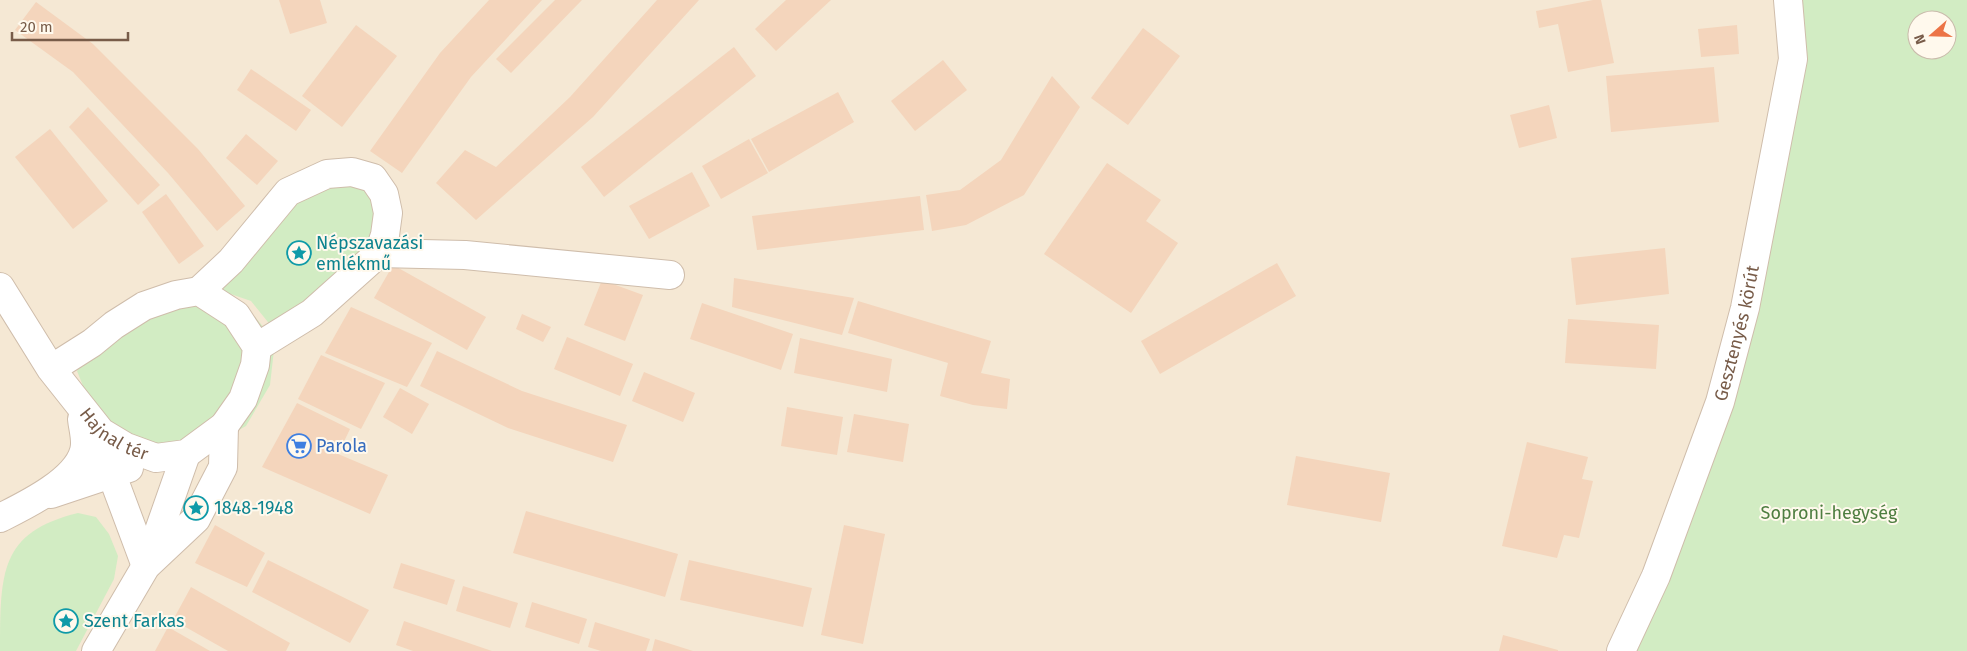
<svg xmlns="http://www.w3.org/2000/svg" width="1967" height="651" viewBox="0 0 1967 651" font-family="'Fira Sans',sans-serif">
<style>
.residential{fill:#f5e8d4}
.green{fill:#d2ecc3;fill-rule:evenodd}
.building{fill:#f4d5bc}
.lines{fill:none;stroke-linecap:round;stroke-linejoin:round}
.minor-casing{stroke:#cfbdab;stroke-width:30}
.minor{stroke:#fff;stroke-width:28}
.labels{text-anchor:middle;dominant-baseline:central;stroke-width:4;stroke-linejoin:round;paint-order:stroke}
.culture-label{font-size:18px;fill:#0d838f;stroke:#fff9ed;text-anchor:start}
.street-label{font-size:18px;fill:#785c49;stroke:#fff9ed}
.shop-label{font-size:18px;fill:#366cbe;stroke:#fff9ed;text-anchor:start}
.park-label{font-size:18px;fill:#4f7e41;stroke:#fff9ed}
</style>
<rect width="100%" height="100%" fill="#fdf5e6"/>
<path class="residential" d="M 0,0 L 1785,0 L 1794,34 L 1753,315 L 1634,651 L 0,651 Z"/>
<g class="green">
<path d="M 1785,0 L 1967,0 L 1967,651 L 1634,651 L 1753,315 L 1794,35 ZM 1917,20 L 1947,20 L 1947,50 L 1917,50 Z"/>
<path d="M 387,177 L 389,250 L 280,337 L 251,301 L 213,288 L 302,192 Z"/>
<path d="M 209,293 L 245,305 L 275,341 L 270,385 L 246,426 L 198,453 L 131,440 L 92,408 L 77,371 L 95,345 L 147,309 Z"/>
<path d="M 78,513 L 96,517 L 109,534 L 118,556 L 114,579 L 76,651 L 0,651 C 0,572 0,532 78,513 Z"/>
</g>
<g class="building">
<path d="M 279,0 L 320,0 L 327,23 L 290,34 Z"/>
<path d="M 489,0 L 542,0 L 471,77 L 402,173 L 370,151 L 440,53 Z"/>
<path d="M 555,0 L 582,0 L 511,73 L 496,59 Z"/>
<path d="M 657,0 L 699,0 L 593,117 L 476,220 L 436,183 L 465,150 L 496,167 L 570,97 Z"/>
<path d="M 786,0 L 831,0 L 776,51 L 755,29 Z"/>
<path d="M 1593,0 L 1601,0 L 1614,63 L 1568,72 L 1558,24 L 1539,28 L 1536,11 Z"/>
<path d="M 36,2 L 93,44 L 198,149 L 245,206 L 217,231 L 168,173 L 73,72 L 15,30 Z"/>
<path d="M 356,25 L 397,56 L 342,127 L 302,96 Z"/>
<path d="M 1737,25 L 1739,54 L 1701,57 L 1698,29 Z"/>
<path d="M 1143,28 L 1180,56 L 1128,125 L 1091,98 Z"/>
<path d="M 734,47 L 756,76 L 604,197 L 581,167 Z"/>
<path d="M 943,60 L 967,90 L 915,131 L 891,101 Z"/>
<path d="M 1714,67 L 1719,122 L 1611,132 L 1606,76 Z"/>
<path d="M 251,69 L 311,110 L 296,131 L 237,90 Z"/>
<path d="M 1052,76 L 1080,107 L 1024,195 L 966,225 L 932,231 L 926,195 L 960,190 L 1001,160 Z"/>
<path d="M 838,92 L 854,122 L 769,172 L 751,139 Z"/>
<path d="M 1549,105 L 1557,138 L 1519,148 L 1510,115 Z"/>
<path d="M 88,107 L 160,185 L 138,205 L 69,127 Z"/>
<path d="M 50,129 L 108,201 L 73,229 L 15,157 Z"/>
<path d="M 246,134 L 278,161 L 257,185 L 226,158 Z"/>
<path d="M 749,139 L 768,173 L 721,199 L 702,166 Z"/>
<path d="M 1107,163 L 1161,200 L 1146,221 L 1178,243 L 1131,313 L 1044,254 Z"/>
<path d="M 692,172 L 710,206 L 649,239 L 629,206 Z"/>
<path d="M 166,194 L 204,246 L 179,264 L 142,212 Z"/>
<path d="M 920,196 L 924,230 L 757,250 L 752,216 Z"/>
<path d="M 1665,248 L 1669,294 L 1576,305 L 1571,258 Z"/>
<path d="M 1277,263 L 1296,296 L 1160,374 L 1141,341 Z"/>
<path d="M 393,265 L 486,317 L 467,350 L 374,298 Z"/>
<path d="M 734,278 L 854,298 L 842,335 L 732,307 Z"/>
<path d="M 602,280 L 643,295 L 625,341 L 584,325 Z"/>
<path d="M 858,301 L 991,341 L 981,373 L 1010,379 L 1007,409 L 973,405 L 940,396 L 948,363 L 848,333 Z"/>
<path d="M 702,303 L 793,334 L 781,370 L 690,339 Z"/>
<path d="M 351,307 L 432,343 L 407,387 L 325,353 Z"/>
<path d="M 522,314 L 551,327 L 543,342 L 516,329 Z"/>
<path d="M 1568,319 L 1659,325 L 1656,369 L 1565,363 Z"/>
<path d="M 567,337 L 633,364 L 620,396 L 554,369 Z"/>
<path d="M 800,338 L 892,359 L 887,392 L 794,373 Z"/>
<path d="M 437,351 L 522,391 L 627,425 L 613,462 L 508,428 L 420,386 Z"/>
<path d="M 321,355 L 385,383 L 361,429 L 298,399 Z"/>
<path d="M 644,372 L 695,393 L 683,422 L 632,401 Z"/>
<path d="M 400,388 L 429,404 L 412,434 L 383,417 Z"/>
<path d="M 297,403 L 350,429 L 338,454 L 388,475 L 370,514 L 262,467 Z"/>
<path d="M 787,407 L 843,417 L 837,455 L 781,446 Z"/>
<path d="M 854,414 L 909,424 L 903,462 L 847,452 Z"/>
<path d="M 1527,442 L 1588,457 L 1582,479 L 1593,481 L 1579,538 L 1564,535 L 1557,558 L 1502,546 Z"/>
<path d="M 1296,456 L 1390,473 L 1381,522 L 1287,505 Z"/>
<path d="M 526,511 L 678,554 L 665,597 L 513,553 Z"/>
<path d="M 215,525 L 265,553 L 247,587 L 195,563 Z"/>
<path d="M 844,525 L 885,534 L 863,644 L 821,635 Z"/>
<path d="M 268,560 L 369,610 L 350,643 L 252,592 Z"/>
<path d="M 689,560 L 812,588 L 803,627 L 680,600 Z"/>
<path d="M 401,563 L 455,580 L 447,605 L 393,588 Z"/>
<path d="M 463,586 L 518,603 L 510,628 L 456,611 Z"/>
<path d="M 191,587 L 290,643 L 286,651 L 228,651 L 173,620 Z"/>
<path d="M 532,602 L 587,619 L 579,644 L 525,627 Z"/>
<path d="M 404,621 L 492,651 L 413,651 L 396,645 Z"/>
<path d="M 595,622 L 650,639 L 646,651 L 601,651 L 588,647 Z"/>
<path d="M 168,627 L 210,651 L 155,651 Z"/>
<path d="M 1503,635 L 1558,650 L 1558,651 L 1499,651 Z"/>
<path d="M 655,639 L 693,651 L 652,651 Z"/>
</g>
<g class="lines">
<g class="minor-casing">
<g id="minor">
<path d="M 379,253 L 465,255 L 670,275"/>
<path id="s1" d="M 0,287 L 51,369 L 101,432 L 126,447 L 156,458 L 186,454 L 224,426 L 243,399 L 255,365 L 257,347 L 236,315 L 199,291 L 176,295 L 144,306 L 114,325 L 92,343 L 51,369"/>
<path d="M 199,291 L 231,261 L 288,192 L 327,174 L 352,172 L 373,178 L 384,194 L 388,213 L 385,235 L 379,253 L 312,313 L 257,347"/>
<path d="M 87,423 L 112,475 L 146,566"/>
<path d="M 51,494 L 129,468"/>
<path d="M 0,518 C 26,505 76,481 84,451 C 87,441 83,429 82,419"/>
<path d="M 148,562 L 186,454"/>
<path d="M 96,651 L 146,566 L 196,519 L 223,467 L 224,426"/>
<path id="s2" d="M 1621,651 L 1656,576 L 1720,402 L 1745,308 L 1793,59 L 1788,0"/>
</g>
</g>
<use href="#minor" class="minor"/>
</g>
<defs>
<g id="sight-ring" transform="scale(1.25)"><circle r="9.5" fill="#fff9ed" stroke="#0f9aa8" stroke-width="1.5"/><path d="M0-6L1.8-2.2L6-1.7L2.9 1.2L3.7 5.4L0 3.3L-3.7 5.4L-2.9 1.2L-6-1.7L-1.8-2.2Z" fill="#0f9aa8"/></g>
<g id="supermarket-ring" transform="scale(1.25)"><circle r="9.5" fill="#fff9ed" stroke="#3f7fe0" stroke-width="1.5"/><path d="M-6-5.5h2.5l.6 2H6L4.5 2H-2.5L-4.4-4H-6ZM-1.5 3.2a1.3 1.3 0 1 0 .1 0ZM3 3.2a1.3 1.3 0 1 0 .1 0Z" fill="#3f7fe0"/></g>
</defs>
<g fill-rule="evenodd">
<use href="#sight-ring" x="299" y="253"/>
<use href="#supermarket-ring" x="299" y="446"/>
<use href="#sight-ring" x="196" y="508"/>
<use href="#sight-ring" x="66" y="621"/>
</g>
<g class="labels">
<g class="culture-label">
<text x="316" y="243">Népszavazási<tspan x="316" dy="21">emlékmű</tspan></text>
<text x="214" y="508">1848-1948</text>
<text x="84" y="621">Szent Farkas</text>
</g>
<g class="street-label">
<text stroke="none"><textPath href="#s2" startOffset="339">Gesztenyés körút</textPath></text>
<text stroke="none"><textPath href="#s1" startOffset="189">Hajnal tér</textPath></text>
</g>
<g class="shop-label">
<text x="316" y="446">Parola</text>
</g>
<g class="park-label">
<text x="1829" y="513">Soproni-hegység</text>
</g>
</g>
<g transform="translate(1932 35) rotate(250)"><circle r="24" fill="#fff9ed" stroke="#c9baab"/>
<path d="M0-4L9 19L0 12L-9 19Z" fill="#ec7446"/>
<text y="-8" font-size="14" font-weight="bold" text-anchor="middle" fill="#785c49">N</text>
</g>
<path d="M12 32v8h116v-8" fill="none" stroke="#785c49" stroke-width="2.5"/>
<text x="20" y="32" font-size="15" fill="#785c49" stroke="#fff9ed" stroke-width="4" paint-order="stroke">20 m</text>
</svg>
